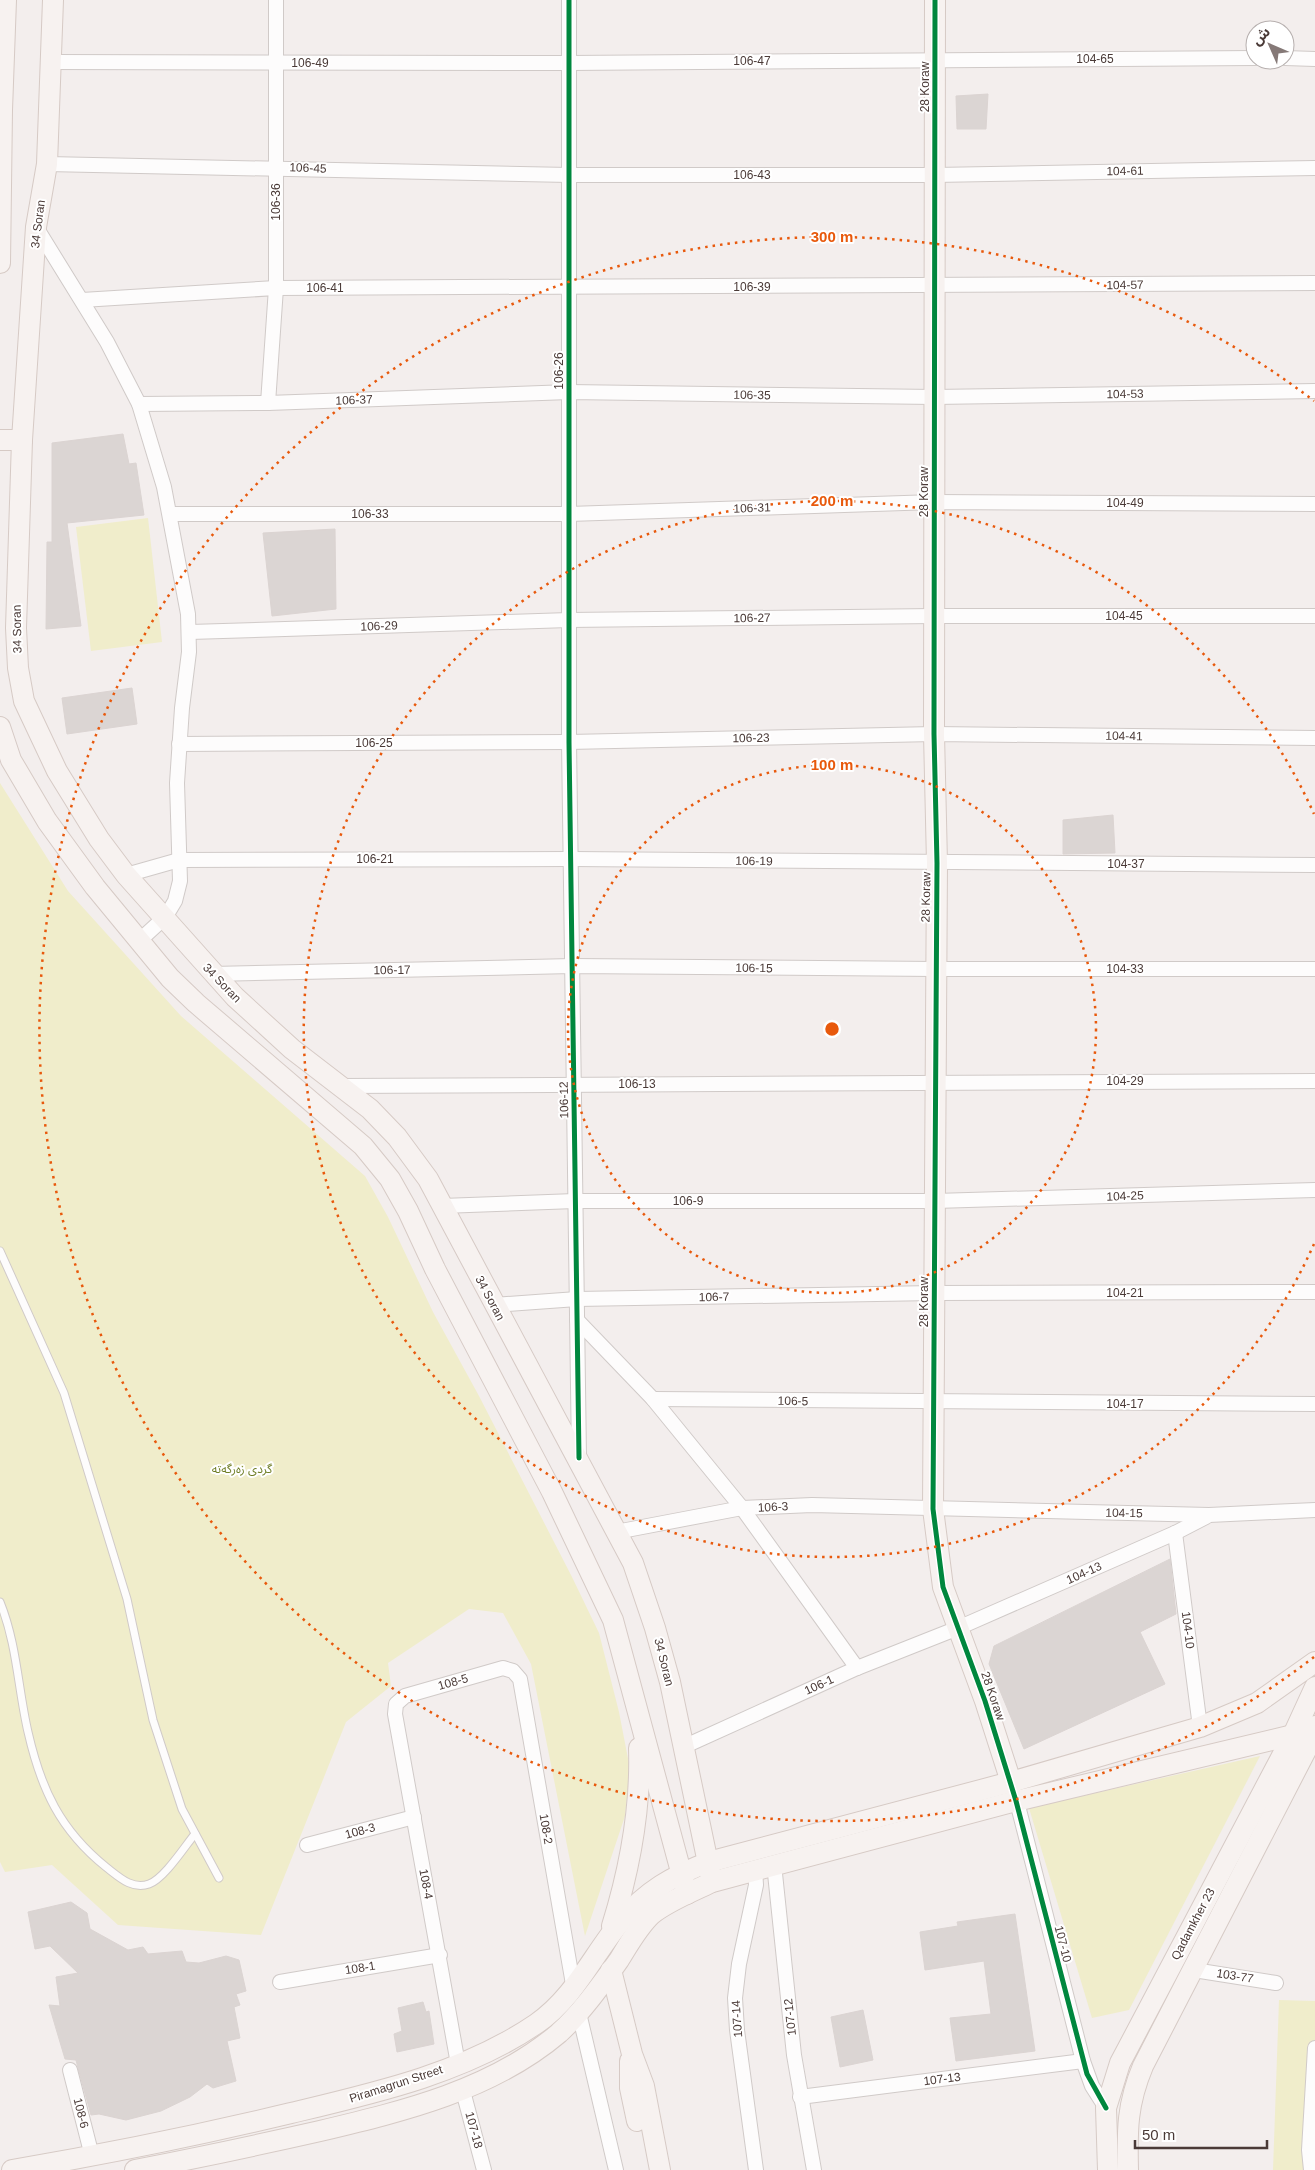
<svg xmlns="http://www.w3.org/2000/svg" width="1315" height="2170" viewBox="0 0 1315 2170" font-family="Arial,'Noto Sans Arabic',sans-serif">
<style>
.green{fill:#f0edcb}
.building{fill:#dbd5d3;stroke:#dbd4d2}
.lines{fill:none;stroke-linecap:round;stroke-linejoin:round}
.lane-casing{stroke:#d0cac8;stroke-width:9}
.street-casing{stroke:#d0cac8;stroke-width:16}
.secondary-casing{stroke:#d6cac5;stroke-width:22}
.lane{stroke:#fdfcfc;stroke-width:7}
.street{stroke:#fdfcfc;stroke-width:14}
.secondary{stroke:#f7f2f0;stroke-width:20}
.cycleway-casing{stroke:#fff;stroke-width:8}
.cycleway{stroke:#00873e;stroke-width:5}
.ring{fill:none;stroke:#e8590c;stroke-width:2.5;stroke-dasharray:2.5 5}
.labels{text-anchor:middle;dominant-baseline:central;stroke-width:4;stroke-linejoin:round;paint-order:stroke}
.street-label{font-size:12px;fill:#4a3a37;stroke:#fff}
.park-label{font-size:12px;fill:#6d7c23;stroke:#fff}
.centre{fill:#e8590c;stroke:#fff;stroke-width:2.5}
.ring-label{font-size:15px;text-anchor:middle;font-weight:bold;fill:#e8590c;stroke:#fff;stroke-width:4;stroke-linejoin:round;paint-order:stroke}
</style>
<rect width="100%" height="100%" fill="#f3eeed"/>
<g class="green">
<path d="M 148,518 L 162,642 L 91,651 L 76,527 Z"/>
<path d="M 0,783 L 68,891 L 181,1016 L 365,1176 L 388,1217 L 433,1312 L 479,1396 L 572,1577 L 599,1633 L 619,1712 L 630,1769 L 625,1816 L 585,1936 L 531,1664 L 503,1613 L 469,1609 L 388,1663 L 391,1686 L 346,1722 L 261,1935 L 118,1925 L 52,1865 L 5,1872 L 0,1862 Z"/>
<path d="M 1260,1756 L 1129,2010 L 1092,2018 L 1029,1808 Z"/>
<path d="M 1279,2000 L 1315,2001 L 1315,2170 L 1273,2170 Z"/>
</g>
<g class="building">
<path d="M 988,94 L 986,129 L 957,129 L 956,96 Z"/>
<path d="M 123,434 L 129,464 L 136,463 L 144,515 L 67,523 L 81,626 L 46,629 L 47,542 L 52,542 L 52,443 Z"/>
<path d="M 335,529 L 336,609 L 272,616 L 263,533 Z"/>
<path d="M 132,688 L 137,724 L 67,734 L 62,698 Z"/>
<path d="M 1113,815 L 1115,853 L 1063,854 L 1063,820 Z"/>
<path d="M 1170,1559 L 1176,1614 L 1140,1632 L 1165,1684 L 1024,1749 L 989,1664 L 994,1646 Z"/>
<path d="M 71,1902 L 87,1913 L 90,1929 L 128,1950 L 143,1947 L 148,1954 L 182,1951 L 186,1962 L 199,1963 L 226,1956 L 239,1960 L 246,1991 L 236,1994 L 240,2005 L 234,2007 L 240,2038 L 227,2041 L 236,2081 L 213,2088 L 207,2084 L 190,2097 L 161,2111 L 126,2120 L 99,2114 L 91,2115 L 78,2068 L 76,2060 L 65,2059 L 49,2005 L 60,2006 L 56,1977 L 78,1973 L 50,1946 L 35,1949 L 28,1912 Z"/>
<path d="M 1015,1914 L 1035,2051 L 956,2061 L 950,2018 L 991,2014 L 984,1961 L 925,1970 L 920,1932 L 958,1926 L 957,1922 Z"/>
<path d="M 423,2002 L 426,2012 L 429,2011 L 434,2044 L 397,2052 L 394,2034 L 402,2031 L 398,2008 Z"/>
<path d="M 863,2010 L 873,2060 L 840,2067 L 831,2017 Z"/>
</g>
<g class="lines">
<g class="lane-casing">
<g id="lane">
<path d="M 0,1251 L 64,1393 L 127,1599 L 153,1720 L 182,1809 L 219,1878"/>
<path d="M 0,1602 C 17,1644 18,1689 28,1732 C 41,1789 60,1830 106,1867 C 119,1877 132,1890 149,1884 C 164,1879 185,1846 195,1834"/>
</g>
</g>
<g class="street-casing">
<g id="street">
<path d="M 569,0 L 569,742 L 579,1457"/>
<path d="M 1285,58 L 1315,59"/>
<path d="M 50,62 L 569,63 L 1255,58"/>
<path d="M 47,164 L 569,175 L 935,175 L 1315,168"/>
<path d="M 36,227 L 107,342 L 139,404 L 164,487 L 188,614 L 189,652 L 182,708 L 177,783 L 180,881 L 175,901 L 169,911 L 163,919 L 139,941"/>
<path d="M 82,300 L 276,288 L 1315,283"/>
<path d="M 268,403 L 276,288 L 276,0"/>
<path d="M 139,404 L 268,403 L 569,392 L 934,397 L 1315,391"/>
<path d="M 170,514 L 569,514 L 934,502 L 1315,504"/>
<path d="M 190,632 L 569,620 L 934,616 L 1315,616"/>
<path d="M 179,744 L 569,742 L 934,734 L 1315,738"/>
<path d="M 126,875 L 179,860 L 571,859 L 1315,865"/>
<path d="M 212,974 L 572,966 L 935,969 L 1315,969"/>
<path d="M 340,1086 L 1315,1081"/>
<path d="M 442,1206 L 575,1201 L 935,1201 L 1315,1190"/>
<path d="M 494,1305 L 577,1299 L 934,1293 L 1315,1292"/>
<path d="M 577,1320 L 653,1399 L 742,1508 L 857,1668"/>
<path d="M 653,1399 L 1315,1404"/>
<path d="M 616,1532 L 742,1508 L 812,1505 L 1209,1515 L 1315,1510"/>
<path d="M 1175,1533 L 1200,1727"/>
<path d="M 683,1747 L 857,1668 L 958,1628 L 1175,1533 L 1206,1517"/>
<path d="M 1015,1794 L 1083,2061 L 1092,2086 L 1106,2108"/>
<path d="M 307,1845 L 414,1817"/>
<path d="M 774,1864 L 794,2055 L 814,2170"/>
<path d="M 755,1869 L 756,1885 L 739,1964 L 735,1998 L 737,2030 L 756,2170"/>
<path d="M 1194,1970 L 1276,1983"/>
<path d="M 280,1982 L 440,1955"/>
<path d="M 579,2013 L 616,2170"/>
<path d="M 458,2064 L 395,1714 L 396,1704 L 405,1696 L 503,1668 L 513,1671 L 520,1679 L 574,1990"/>
<path d="M 70,2070 L 92,2156"/>
<path d="M 463,2091 L 484,2170"/>
<path d="M 800,2097 L 1083,2061"/>
<path d="M 1311,2170 L 1309,2150 L 1315,2048"/>
</g>
</g>
<g class="secondary-casing">
<g id="secondary">
<path d="M 53,0 L 47,164 L 36,227 L 22,440 L 16,628 L 18,668 L 24,701 L 57,771 L 99,839 L 126,875 L 235,997 L 292,1049 L 370,1109 L 397,1137 L 428,1179 L 633,1563 L 655,1628 L 670,1682 L 712,1882"/>
<path d="M 935,0 L 934,734 L 937,863 L 933,1509 L 943,1587 L 985,1701 L 1011,1782"/>
<path d="M 0,263 L 2,110 L 6,0"/>
<path d="M 0,440 L 22,440"/>
<path d="M 0,727 L 11,760 L 47,821 L 95,887 L 170,978 L 196,1003 L 363,1146 L 390,1179 L 408,1211 L 435,1269 L 552,1492 L 613,1620 L 687,1894"/>
<path d="M 612,1926 C 630,1868 641,1809 639,1748"/>
<path d="M 611,1970 L 632,2054 L 644,2086 L 660,2170"/>
<path d="M 630,2061 L 630,2088 L 637,2121"/>
<path d="M 12,2170 C 106,2154 199,2135 291,2113 C 375,2093 464,2073 536,2024 C 575,1997 592,1956 621,1921 C 645,1892 674,1875 709,1862 L 1011,1782 L 1200,1727 L 1257,1703 L 1315,1662"/>
<path d="M 135,2170 C 197,2158 258,2145 320,2131 C 404,2111 492,2090 559,2033 C 582,2012 601,1985 619,1960 C 629,1944 638,1927 652,1914 C 670,1900 692,1892 712,1882 L 1016,1801 L 1293,1735 L 1315,1726"/>
<path d="M 1108,2170 L 1106,2108 L 1120,2063 L 1293,1735 L 1315,1687"/>
<path d="M 1128,2170 C 1127,2130 1127,2104 1143,2066 L 1315,1733"/>
</g>
</g>
<use href="#lane" class="lane"/>
<use href="#street" class="street"/>
<use href="#secondary" class="secondary"/>
<g class="cycleway-casing">
<g id="cycleway">
<path d="M 569,0 L 569,742 L 579,1458"/>
<path d="M 935,0 L 934,734 L 937,863 L 933,1509 L 943,1587 L 985,1701 L 1016,1801 L 1087,2074 L 1106,2108"/>
</g>
</g>
<use href="#cycleway" class="cycleway"/>
</g>
<g class="ring">
<circle cx="832" cy="1029" r="264"/>
<path d="M1314 1244A528 528 0 1 1 1314 814"/>
<path d="M1314 1657A792 792 0 1 1 1314 401"/>
</g>
<g class="labels">
<g class="street-label">
<text x="1095" y="59">104-65</text>
<text x="752" y="61">106-47</text>
<text x="310" y="63">106-49</text>
<text transform="translate(925 87) rotate(-90)">28 Koraw</text>
<text transform="translate(308 168) rotate(2)">106-45</text>
<text transform="translate(1125 171) rotate(-1)">104-61</text>
<text x="752" y="175">106-43</text>
<text transform="translate(276 202) rotate(-90)">106-36</text>
<text transform="translate(38 224) rotate(-83)">34 Soran</text>
<text transform="translate(1125 285) rotate(-1)">104-57</text>
<text x="752" y="287">106-39</text>
<text x="325" y="288">106-41</text>
<text transform="translate(559 371) rotate(-90)">106-26</text>
<text transform="translate(1125 394) rotate(-1)">104-53</text>
<text transform="translate(752 395) rotate(1)">106-35</text>
<text transform="translate(354 400) rotate(-2)">106-37</text>
<text transform="translate(924 492) rotate(-90)">28 Koraw</text>
<text x="1125" y="503">104-49</text>
<text transform="translate(752 508) rotate(-2)">106-31</text>
<text x="370" y="514">106-33</text>
<text x="1124" y="616">104-45</text>
<text transform="translate(752 618) rotate(-1)">106-27</text>
<text transform="translate(379 626) rotate(-2)">106-29</text>
<text transform="translate(17 629) rotate(-91)">34 Soran</text>
<text transform="translate(1124 736) rotate(1)">104-41</text>
<text transform="translate(751 738) rotate(-1)">106-23</text>
<text x="374" y="743">106-25</text>
<text x="375" y="859">106-21</text>
<text transform="translate(754 861) rotate(1)">106-19</text>
<text x="1126" y="864">104-37</text>
<text transform="translate(926 897) rotate(-89)">28 Koraw</text>
<text transform="translate(754 968) rotate(1)">106-15</text>
<text x="1125" y="969">104-33</text>
<text transform="translate(392 970) rotate(-1)">106-17</text>
<text transform="translate(222 983) rotate(46)">34 Soran</text>
<text x="1125" y="1081">104-29</text>
<text x="637" y="1084">106-13</text>
<text transform="translate(564 1100) rotate(-91)">106-12</text>
<text transform="translate(1125 1196) rotate(-2)">104-25</text>
<text x="688" y="1201">106-9</text>
<text x="1125" y="1293">104-21</text>
<text transform="translate(714 1297) rotate(-1)">106-7</text>
<text transform="translate(490 1298) rotate(62)">34 Soran</text>
<text transform="translate(924 1302) rotate(-90)">28 Koraw</text>
<text transform="translate(793 1401) rotate(1)">106-5</text>
<text x="1125" y="1404">104-17</text>
<text transform="translate(773 1507) rotate(-3)">106-3</text>
<text transform="translate(1124 1513) rotate(1)">104-15</text>
<text transform="translate(1084 1573) rotate(-24)">104-13</text>
<text transform="translate(1188 1630) rotate(83)">104-10</text>
<text transform="translate(664 1662) rotate(76)">34 Soran</text>
<text transform="translate(453 1682) rotate(-16)">108-5</text>
<text transform="translate(819 1685) rotate(-25)">106-1</text>
<text transform="translate(993 1696) rotate(71)">28 Koraw</text>
<text transform="translate(546 1829) rotate(80)">108-2</text>
<text transform="translate(360 1831) rotate(-15)">108-3</text>
<text transform="translate(426 1884) rotate(79)">108-4</text>
<text transform="translate(1193 1924) rotate(-62)">Qadamkher 23</text>
<text transform="translate(1063 1944) rotate(76)">107-10</text>
<text transform="translate(360 1968) rotate(-9)">108-1</text>
<text transform="translate(1235 1976) rotate(9)">103-77</text>
<text transform="translate(790 2017) rotate(-96)">107-12</text>
<text transform="translate(737 2019) rotate(-94)">107-14</text>
<text transform="translate(942 2079) rotate(-7)">107-13</text>
<text transform="translate(396 2084) rotate(-18)">Piramagrun Street</text>
<text transform="translate(81 2113) rotate(76)">108-6</text>
<text transform="translate(474 2130) rotate(75)">107-18</text>
</g>
<g class="park-label">
<text x="242" y="1469">گردی زەرگەتە</text>
</g>
</g>
<circle cx="832" cy="1029" r="8" class="centre"/>
<g class="ring-label">
<text x="832" y="242">300 m</text>
<text x="832" y="506">200 m</text>
<text x="832" y="770">100 m</text>
</g>
<g transform="translate(1270 45) rotate(315)"><circle r="24" fill="#ffffff" stroke="#b7b0af"/>
<path d="M0-4L9 19L0 12L-9 19Z" fill="#857977"/>
<text y="-8" font-size="14" font-weight="bold" text-anchor="middle" fill="#4a3a37">ش</text>
</g>
<path d="M1135 2140v8h132v-8" fill="none" stroke="#4a3a37" stroke-width="2.5"/>
<text x="1142" y="2140" font-size="15" fill="#4a3a37" stroke="#ffffff" stroke-width="4" paint-order="stroke">50 m</text>
</svg>
